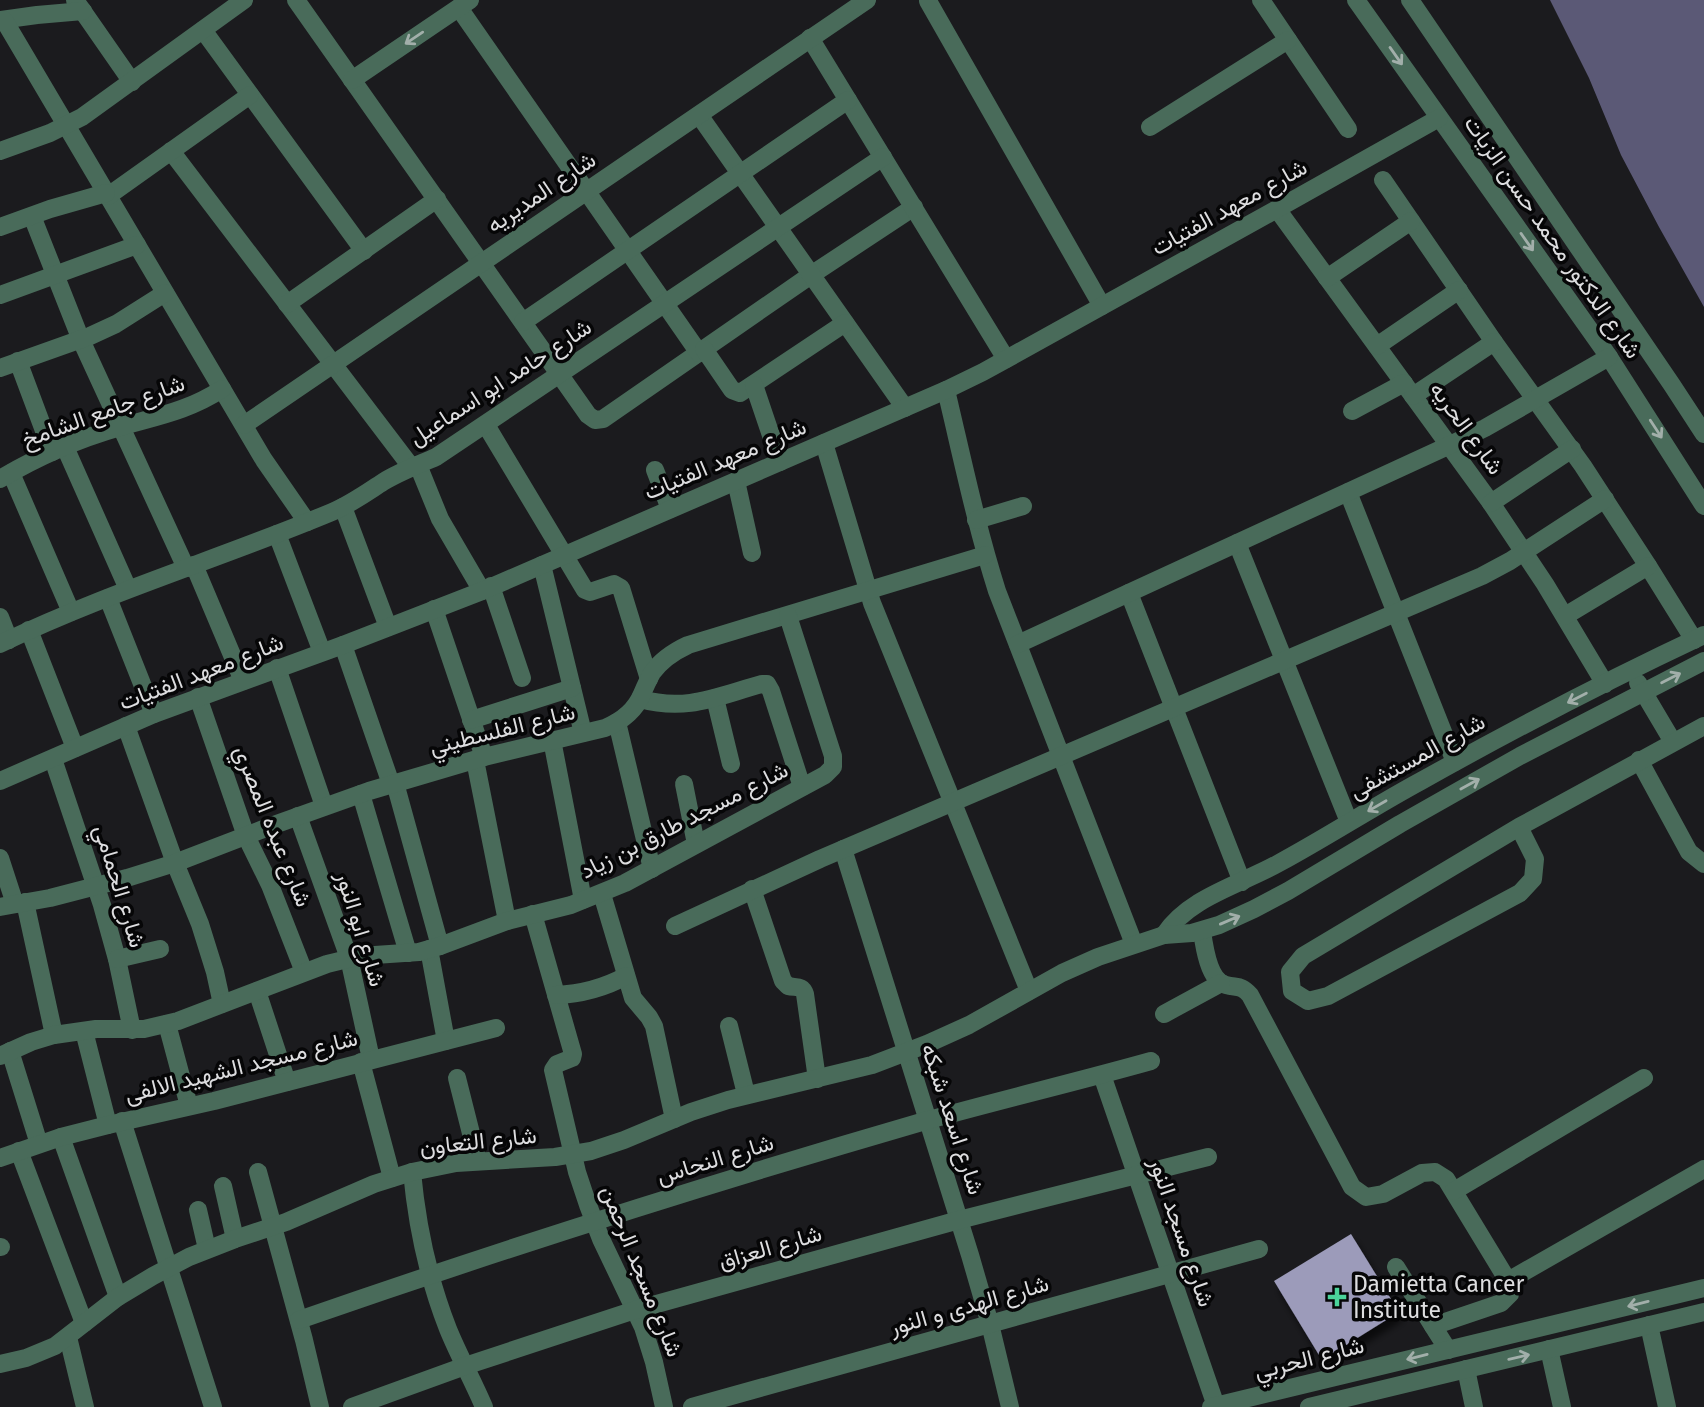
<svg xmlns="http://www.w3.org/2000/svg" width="1704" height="1407" viewBox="0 0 1704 1407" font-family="'Fira Sans',Vazirmatn,sans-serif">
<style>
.water{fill:#5b5976}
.building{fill:#9c9bba;filter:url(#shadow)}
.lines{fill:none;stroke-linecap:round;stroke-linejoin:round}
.minor{stroke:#496b5a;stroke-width:18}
.oneway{stroke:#a2afaa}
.poi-dot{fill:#4bd49b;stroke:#060607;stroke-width:2.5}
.labels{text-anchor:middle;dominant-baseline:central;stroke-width:7;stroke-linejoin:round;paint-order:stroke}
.street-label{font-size:23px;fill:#dddddf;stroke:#060607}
.poi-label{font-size:23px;fill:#dddddf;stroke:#060607;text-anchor:start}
</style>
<defs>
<filter id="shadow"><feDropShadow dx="4.5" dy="8" stdDeviation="3.5" flood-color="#0009"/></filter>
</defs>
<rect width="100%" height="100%" fill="#1b1b1e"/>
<path class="water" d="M 1550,0 L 1704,0 L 1704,307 L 1659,227 L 1621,155 L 1589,78 Z"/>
<path class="building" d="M 1351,1234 L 1399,1312 L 1322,1360 L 1274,1281 Z"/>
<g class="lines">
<g class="minor">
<path d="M 75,0 L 132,82"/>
<path d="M 296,0 L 588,415 L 595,420 L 603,419 L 811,275 L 914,207"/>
<path d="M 1261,0 L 1348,129"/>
<path d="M 1356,0 L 1609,357 L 1704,506"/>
<path d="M 1410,0 L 1672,385 L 1704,434"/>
<path d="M 928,1 L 1102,306"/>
<path d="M 459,8 L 699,353"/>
<path d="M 0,20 L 37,15 L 83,11"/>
<path d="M 4,20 L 264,460 L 307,522"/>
<path d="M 203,30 L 364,251"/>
<path d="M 810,38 L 1006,359"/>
<path d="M 352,80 L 470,0"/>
<path d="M 699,115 L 905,408"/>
<path d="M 1150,127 L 1288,40"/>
<path d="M 0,151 L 50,133 L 82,117 L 244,0"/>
<path d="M 171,151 L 412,468"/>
<path d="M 1383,180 L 1494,342 L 1583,466 L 1648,566 L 1694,640"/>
<path d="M 108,196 L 250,95"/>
<path d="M 1277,209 L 1491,503 L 1545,584 L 1605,684"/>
<path d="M 32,216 L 81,340 L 186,568"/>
<path d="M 0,227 L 50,209 L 106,193"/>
<path d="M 1327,278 L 1411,221"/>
<path d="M 0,295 L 137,245"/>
<path d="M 287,304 L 437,199"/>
<path d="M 523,322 L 848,100"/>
<path d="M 1377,346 L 1459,290"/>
<path d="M 704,349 L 732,390 L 740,393 L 845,323"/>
<path d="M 18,361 L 52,452"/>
<path d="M 0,368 L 90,336 L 116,324 L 165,293"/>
<path d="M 754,385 L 780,462"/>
<path d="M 946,390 C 962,457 976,525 997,591 L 1134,944"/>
<path d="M 1413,396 L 1494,342"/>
<path d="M 1352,411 L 1404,383"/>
<path d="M 244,425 L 867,0"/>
<path d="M 486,425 L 585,590 L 590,592 L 614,584 L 621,588 L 649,679"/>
<path d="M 824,443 L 872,603 L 1029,991"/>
<path d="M 65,447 L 128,589"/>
<path d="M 418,465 L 440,519 L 482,591"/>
<path d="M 655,470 L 670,509"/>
<path d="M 11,473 L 71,612"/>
<path d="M 0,479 C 37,457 78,439 120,427 C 158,416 188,411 222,389"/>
<path d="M 736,481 L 752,553"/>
<path d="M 1348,492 L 1455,762"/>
<path d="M 1491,503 L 1572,449"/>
<path d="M 343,507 L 388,627"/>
<path d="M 976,520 L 1023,506"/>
<path d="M 277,534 L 322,652"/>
<path d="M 1237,543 L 1349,822"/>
<path d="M 194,565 L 243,681"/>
<path d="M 542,565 L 583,733"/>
<path d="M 491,586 L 522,678"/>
<path d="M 1129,593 L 1242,882"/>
<path d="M 108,598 L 154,714"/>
<path d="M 434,609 L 484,757"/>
<path d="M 1565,616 L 1648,566"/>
<path d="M 0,617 L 9,640"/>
<path d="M 29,630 L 75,748"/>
<path d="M 0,644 C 108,592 222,558 332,512 C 351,504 366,493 383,482 C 399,472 418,465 436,457 L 883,157"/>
<path d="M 1018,644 L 1450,445 L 1485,428 L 1609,357"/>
<path d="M 343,645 L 391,784"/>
<path d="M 277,668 L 324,806"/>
<path d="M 1638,683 L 1673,742"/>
<path d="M 198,697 L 246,836 L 270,885 L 304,972"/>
<path d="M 715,698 L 731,764"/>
<path d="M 640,699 C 688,712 717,696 762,684 L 767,684 L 771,691 L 802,787"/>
<path d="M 471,720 L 572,688"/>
<path d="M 617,722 L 652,869"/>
<path d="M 126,726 L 175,863 L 200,924 L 215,972 L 222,1004"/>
<path d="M 552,740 L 583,900"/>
<path d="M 53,759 L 102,905 L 117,959 L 132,1030"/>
<path d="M 475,760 L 507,921"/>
<path d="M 1639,760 L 1689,852 L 1704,864"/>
<path d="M 0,781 L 154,714 L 343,645 L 482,591 L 946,390 L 983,372 L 1277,209 L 1439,118"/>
<path d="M 395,783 L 440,946"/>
<path d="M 684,784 L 696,844"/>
<path d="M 361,794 L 408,953"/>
<path d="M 298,816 L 349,958 L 371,1059"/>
<path d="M 1519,827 L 1535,859 L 1533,879 L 1520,893 L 1328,996 L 1308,1001 L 1292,991 L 1290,972 L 1303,956 L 1519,827 L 1704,726"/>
<path d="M 843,849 L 970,1255 L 990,1324 L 1010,1407"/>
<path d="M 0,858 L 15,904"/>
<path d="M 752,889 L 783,981 L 788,986 C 796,988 802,985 805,994 L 817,1079"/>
<path d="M 602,894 L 633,998 L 649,1017 L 654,1026 L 674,1119"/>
<path d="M 25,902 L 54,1035"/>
<path d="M 0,907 L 50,898 L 127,878 L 175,863 L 271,826 L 369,791 L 484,757 L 605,728 C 622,721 635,711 642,694 C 645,687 648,680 652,673 C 661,660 673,652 688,645 L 985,555"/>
<path d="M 533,914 L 573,1054 L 572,1058 L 557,1064 L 553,1070 L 577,1172 L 588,1205 L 601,1239 L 643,1327 L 654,1362 L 664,1407"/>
<path d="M 675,926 L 820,859 L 1482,576 L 1510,561 L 1605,499"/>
<path d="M 1202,931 C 1204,946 1209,981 1226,985 C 1238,988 1241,985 1250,995 L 1352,1187 L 1366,1197 L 1383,1194 L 1422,1173 L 1435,1172 L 1446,1179 L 1508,1281 L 1510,1294 L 1501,1303 L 1433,1326"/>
<path d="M 1164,935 C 1189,897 1240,885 1279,863 C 1327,837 1373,807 1421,781 C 1514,729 1608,680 1704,635"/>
<path d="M 429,949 L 446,1041"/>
<path d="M 117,959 L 160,949"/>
<path d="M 257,991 L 287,1082"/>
<path d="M 556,995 C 581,994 604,988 626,976"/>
<path d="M 1164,1014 L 1221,983"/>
<path d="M 167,1024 L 189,1106"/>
<path d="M 729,1026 L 746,1094"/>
<path d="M 84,1031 L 108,1125"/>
<path d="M 10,1051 L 39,1144"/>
<path d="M 0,1056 L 31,1042 L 54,1035 L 96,1029 L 144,1029 L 178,1021 L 327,964 L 360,956 L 419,952 L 440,946 L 507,921 L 571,905 L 625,883 L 825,775 L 833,767 L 833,756 L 788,616"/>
<path d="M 361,1062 L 392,1178"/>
<path d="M 1102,1075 L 1216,1406"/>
<path d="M 457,1078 L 478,1161"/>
<path d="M 122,1121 L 213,1407"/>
<path d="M 61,1137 L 118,1297"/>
<path d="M 19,1151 L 84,1323"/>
<path d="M 0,1158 L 61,1137 L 108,1125 L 214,1101 L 496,1028"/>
<path d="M 258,1172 L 304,1340 L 320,1407"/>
<path d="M 412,1172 C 417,1226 428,1278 448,1329 C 459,1356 473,1381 484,1407"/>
<path d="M 223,1186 L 235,1239"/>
<path d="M 1454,1191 L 1644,1078"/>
<path d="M 198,1210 L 207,1249"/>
<path d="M 0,1247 L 1,1247"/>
<path d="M 1396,1267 L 1448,1350"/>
<path d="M 1508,1281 L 1704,1169"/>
<path d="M 299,1320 C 506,1248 715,1182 925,1121 C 1000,1100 1076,1082 1151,1061"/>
<path d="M 1649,1325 L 1667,1407"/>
<path d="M 68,1337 L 85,1407"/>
<path d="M 1549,1349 L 1562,1407"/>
<path d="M 0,1364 L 26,1358 L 55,1346 L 118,1297 L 153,1276 L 189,1257 L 235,1239 L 286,1222 L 374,1184 L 412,1172 L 456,1163 L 555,1157 L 591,1151 L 624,1140 L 691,1112 L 728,1100 L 872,1065 L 927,1044 L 969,1025 L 1062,973 L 1098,957 L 1164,935 L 1192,933 L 1219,925 L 1254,909 L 1288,891 L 1400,824 L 1520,756 L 1704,661"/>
<path d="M 1466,1369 L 1474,1407"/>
<path d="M 352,1407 L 465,1366 L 635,1310 L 959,1220 L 1208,1157"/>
<path d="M 692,1407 L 1259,1249"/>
<path d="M 1211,1407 L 1704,1288"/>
<path d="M 1309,1407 L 1704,1312"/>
</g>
</g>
<defs><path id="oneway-shaft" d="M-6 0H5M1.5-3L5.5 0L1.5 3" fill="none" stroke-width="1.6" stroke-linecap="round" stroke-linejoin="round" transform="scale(1.75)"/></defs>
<g class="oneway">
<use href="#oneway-shaft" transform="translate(414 38) rotate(146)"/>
<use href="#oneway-shaft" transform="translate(1396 56) rotate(55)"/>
<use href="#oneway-shaft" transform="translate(1527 242) rotate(55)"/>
<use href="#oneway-shaft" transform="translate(1656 429) rotate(57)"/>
<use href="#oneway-shaft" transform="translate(1671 678) rotate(-27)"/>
<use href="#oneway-shaft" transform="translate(1577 698) rotate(153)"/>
<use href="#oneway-shaft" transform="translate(1470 784) rotate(-29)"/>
<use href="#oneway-shaft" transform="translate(1377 806) rotate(150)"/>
<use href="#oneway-shaft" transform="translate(1230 920) rotate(-23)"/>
<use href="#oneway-shaft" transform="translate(1638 1304) rotate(166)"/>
<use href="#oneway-shaft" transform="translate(1417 1357) rotate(166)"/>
<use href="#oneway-shaft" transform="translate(1519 1357) rotate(-13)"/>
</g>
<path class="poi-dot" d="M1333.5 1286.5h7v7h7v7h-7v7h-7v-7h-7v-7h7z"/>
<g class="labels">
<g class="street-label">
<text transform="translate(541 192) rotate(-34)">شارع المديريه</text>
<text transform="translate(1229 207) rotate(-29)">شارع معهد الفتيات</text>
<text transform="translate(1553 237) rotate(55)">شارع الدكتور محمد حسن الزيات</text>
<text transform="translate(500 382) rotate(-33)">شارع حامد ابو اسماعيل</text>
<text transform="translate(103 411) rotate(-20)">شارع جامع الشامخ</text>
<text transform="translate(1467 428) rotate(54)">شارع الحريه</text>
<text transform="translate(725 459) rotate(-23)">شارع معهد الفتيات</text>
<text transform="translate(201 672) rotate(-21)">شارع معهد الفتيات</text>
<text transform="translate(502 729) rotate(-14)">شارع الفلسطيني</text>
<text transform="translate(1417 756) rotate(-29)">شارع المستشفى</text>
<text transform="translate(684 820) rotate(-27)">شارع مسجد طارق بن زياد</text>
<text transform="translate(273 826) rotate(68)">شارع عبده المصري</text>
<text transform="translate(120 886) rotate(73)">شارع الحمامي</text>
<text transform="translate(361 929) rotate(73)">شارع ابو النور</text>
<text transform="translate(241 1066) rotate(-14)">شارع مسجد الشهيد الالفى</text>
<text transform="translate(953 1119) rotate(72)">شارع اسعد شبكه</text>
<text transform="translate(478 1141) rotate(-6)">شارع التعاون</text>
<text transform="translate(715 1159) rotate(-17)">شارع النحاس</text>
<text transform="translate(1182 1232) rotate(71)">شارع مسجد النور</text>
<text transform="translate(770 1247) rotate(-16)">شارع العزاق</text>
<text transform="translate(642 1271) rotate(68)">شارع مسجد الرحمن</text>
<text transform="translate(969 1305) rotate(-16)">شارع الهدى و النور</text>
<text transform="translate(1309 1358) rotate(-14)">شارع الحربي</text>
</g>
<g class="poi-label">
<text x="1353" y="1284">Damietta Cancer<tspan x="1353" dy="26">Institute</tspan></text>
</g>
</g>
</svg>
